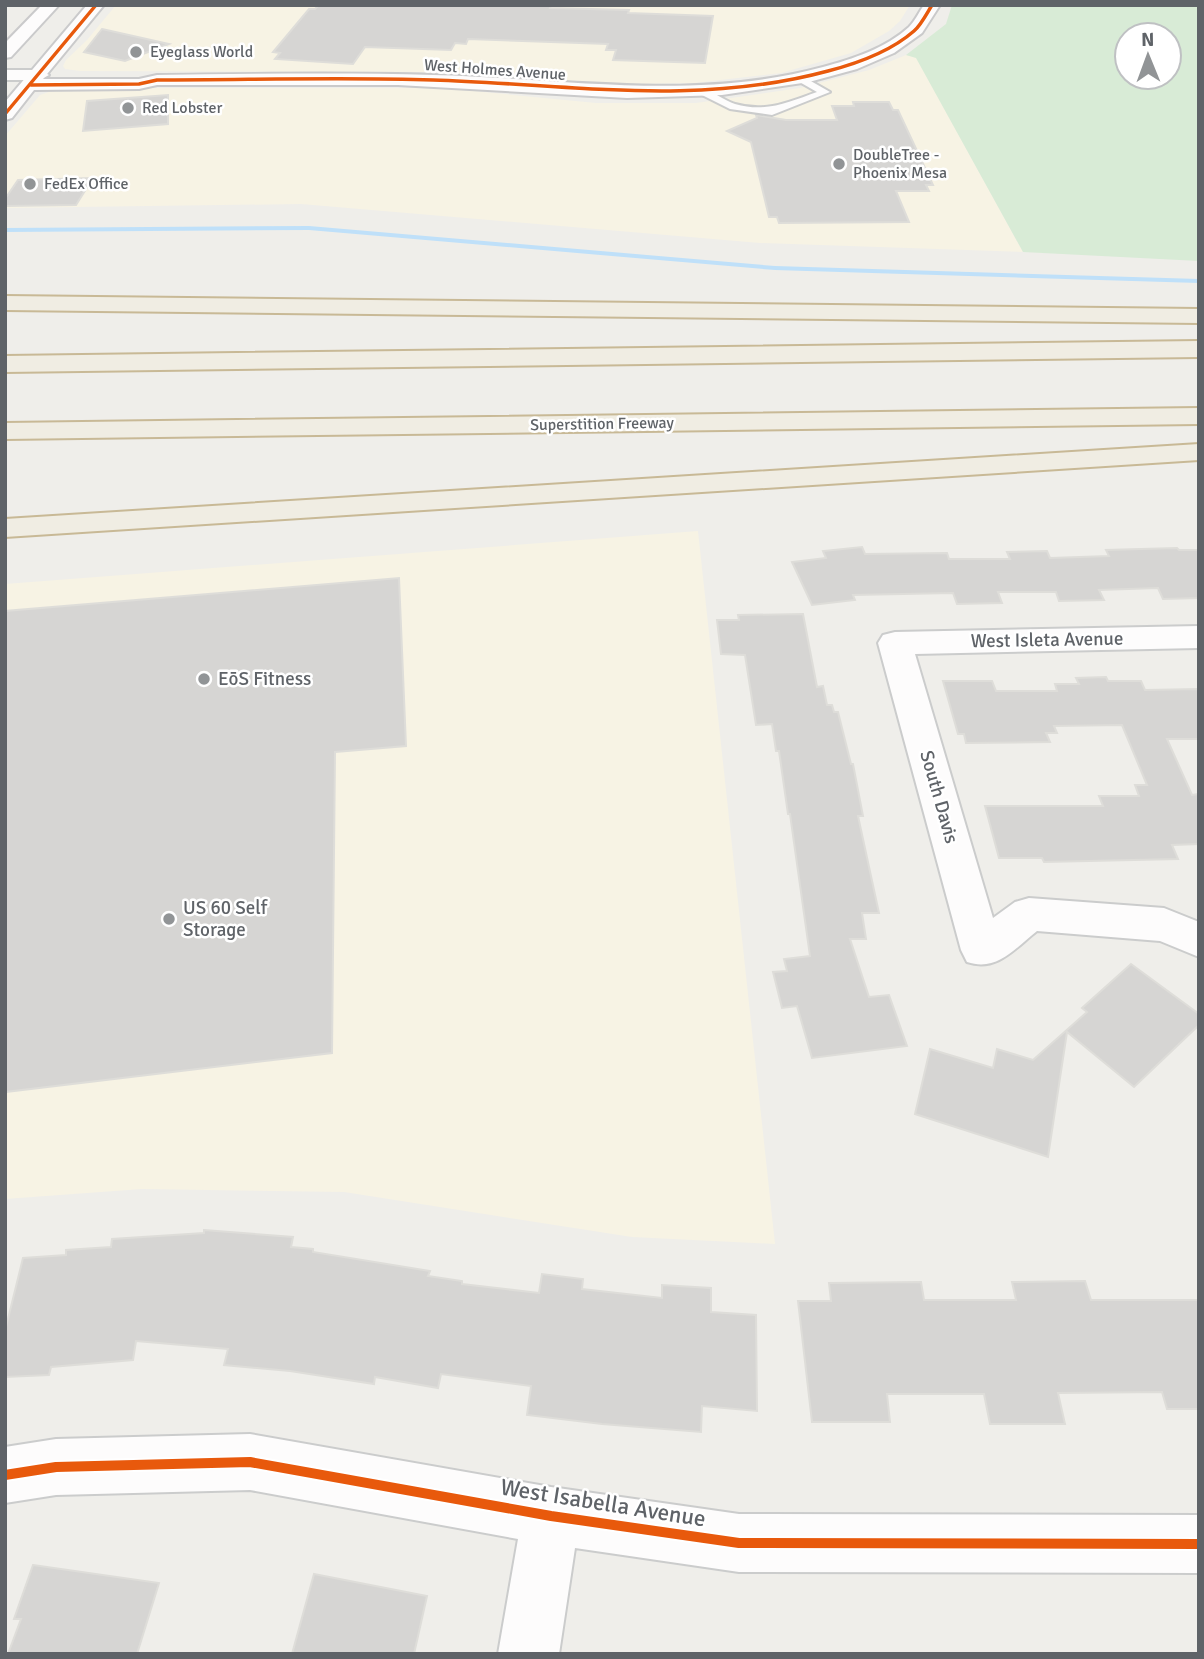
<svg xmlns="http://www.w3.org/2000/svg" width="1204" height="1659" viewBox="0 0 1204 1659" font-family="Signika,sans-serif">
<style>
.commercial{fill:#f7f3e4}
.green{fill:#d8ebd6;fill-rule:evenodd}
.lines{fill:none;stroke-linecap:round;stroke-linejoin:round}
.stream{fill:#bfe0f9;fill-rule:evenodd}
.building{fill:#d6d5d3;stroke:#deddd9;stroke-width:2}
.lane-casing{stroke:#cbcccc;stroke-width:4}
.street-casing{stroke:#cbcccc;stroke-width:4}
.secondary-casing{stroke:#cacacb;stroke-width:4}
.highway-casing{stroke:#c8b996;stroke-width:4}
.lane{fill:#fdfcfc;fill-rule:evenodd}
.street{fill:#fdfcfc;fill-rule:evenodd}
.secondary{fill:#fdfcfc;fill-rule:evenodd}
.highway{fill:#f0ede3;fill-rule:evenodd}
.cycleway-far1-casing{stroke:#fff;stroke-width:5}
.cycleway-casing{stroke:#fff;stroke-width:14}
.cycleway-far1{stroke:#e8590c;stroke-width:3.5}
.cycleway{stroke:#e8590c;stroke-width:10}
.poi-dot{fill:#919496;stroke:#fff;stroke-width:2.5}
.labels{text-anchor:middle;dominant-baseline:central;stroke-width:5;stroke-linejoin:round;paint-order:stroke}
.far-poi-label{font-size:16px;fill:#5f6368;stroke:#fff;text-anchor:start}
.far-street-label{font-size:16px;fill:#5f6368;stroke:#fff}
.street-label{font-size:19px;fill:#5f6368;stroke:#fff}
.poi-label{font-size:19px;fill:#5f6368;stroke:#fff;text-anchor:start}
.near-street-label{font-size:23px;fill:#5f6368;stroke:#fff}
</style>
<rect width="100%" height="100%" fill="#efeeea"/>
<g class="commercial">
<path d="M 116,5 L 910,5 L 900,21 L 889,31 L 851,53 L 781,73 L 694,83 L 616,84 L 434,72 L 80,71 L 65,69 L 63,66 L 66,60 L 87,40 Z"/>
<path d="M 906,55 L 916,57 L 1023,252 L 760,243 L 301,204 L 5,208 L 5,136 L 40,95 L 60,88 L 442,88 L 596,103 L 696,103 L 800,88 L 869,70 Z"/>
<path d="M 698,531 L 775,1244 L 632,1237 L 344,1192 L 142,1189 L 5,1199 L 5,584 Z"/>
</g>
<path class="green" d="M 952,5 L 1199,5 L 1199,261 L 1023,252 L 916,58 L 906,55 L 946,24 ZM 1127,35 L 1169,35 L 1169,77 L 1127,77 Z"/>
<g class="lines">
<path class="stream" d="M 309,226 L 775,266 L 1199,279 L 1199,283 L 775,270 L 309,230 L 5,232 L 5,228 Z"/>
</g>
<g class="building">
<path d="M 319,5 L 551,5 L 550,8 L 629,10 L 628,13 L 713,16 L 705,63 L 613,60 L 616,50 L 606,50 L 608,44 L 468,39 L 466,44 L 455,43 L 451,50 L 365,47 L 353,64 L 275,59 L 280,53 L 273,52 L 309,9 L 315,9 Z"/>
<path d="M 102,29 L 169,44 L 125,61 L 84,52 Z"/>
<path d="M 168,95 L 168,124 L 83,131 L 87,101 Z"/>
<path d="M 853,102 L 889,102 L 893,110 L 898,110 L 933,185 L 926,185 L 929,191 L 896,191 L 909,222 L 779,223 L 777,217 L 769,217 L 751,142 L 727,131 L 757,118 L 756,115 L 786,120 L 837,120 L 832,106 L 854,106 Z"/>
<path d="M 93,178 L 76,205 L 5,206 L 5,199 L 18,180 Z"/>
<path d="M 862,547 L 865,554 L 947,553 L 949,559 L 1010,559 L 1007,552 L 1047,551 L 1050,558 L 1109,556 L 1106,550 L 1177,548 L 1179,550 L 1199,550 L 1199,598 L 1163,599 L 1158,588 L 1099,590 L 1104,600 L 1059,601 L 1056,592 L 998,592 L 1002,603 L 957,604 L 953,593 L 853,595 L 855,600 L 812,605 L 792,562 L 826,558 L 823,551 Z"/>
<path d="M 399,578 L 406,746 L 335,752 L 332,1053 L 5,1092 L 5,611 Z"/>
<path d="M 803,614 L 817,687 L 823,686 L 827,705 L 832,705 L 834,712 L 838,712 L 851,764 L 853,764 L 863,816 L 858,816 L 879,913 L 862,913 L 866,939 L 850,939 L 869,997 L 889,995 L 907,1046 L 812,1058 L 797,1006 L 782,1008 L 773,972 L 787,971 L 784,959 L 810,956 L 790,814 L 788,814 L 779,751 L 776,751 L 772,724 L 756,725 L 745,655 L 721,654 L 717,620 L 739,620 L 738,615 Z"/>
<path d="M 1106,677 L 1108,681 L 1141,681 L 1145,690 L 1199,689 L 1199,739 L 1167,739 L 1192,795 L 1199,794 L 1199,844 L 1172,845 L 1178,859 L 1044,862 L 1042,858 L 999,858 L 985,806 L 1103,806 L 1099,796 L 1139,796 L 1135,785 L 1147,785 L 1122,725 L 1054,726 L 1057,733 L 1046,733 L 1050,742 L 966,743 L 964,734 L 958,734 L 943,681 L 992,681 L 996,691 L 1057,691 L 1055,684 L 1079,684 L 1076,678 Z"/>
<path d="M 1131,964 L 1199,1014 L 1199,1025 L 1134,1087 L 1067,1032 L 1048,1157 L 915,1114 L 930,1049 L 993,1068 L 997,1049 L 1033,1060 L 1087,1012 L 1082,1008 Z"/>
<path d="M 204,1230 L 293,1237 L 291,1247 L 313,1249 L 313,1252 L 430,1271 L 428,1276 L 462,1281 L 462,1284 L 539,1293 L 542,1274 L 583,1279 L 582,1289 L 662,1298 L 662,1285 L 711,1288 L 711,1312 L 756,1315 L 757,1411 L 702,1406 L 701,1432 L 602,1424 L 527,1415 L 531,1386 L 441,1374 L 438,1388 L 375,1377 L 374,1384 L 290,1371 L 224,1365 L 228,1349 L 136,1341 L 133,1360 L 51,1367 L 49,1375 L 5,1377 L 5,1331 L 23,1258 L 66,1255 L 66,1250 L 111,1247 L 112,1239 L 204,1233 Z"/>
<path d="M 1085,1281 L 1091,1300 L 1199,1300 L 1199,1409 L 1167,1409 L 1162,1392 L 1058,1393 L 1065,1424 L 990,1424 L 984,1394 L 887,1394 L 890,1422 L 812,1422 L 798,1301 L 831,1301 L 829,1283 L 921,1282 L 924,1300 L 1016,1300 L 1012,1282 Z"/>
<path d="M 33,1565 L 159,1583 L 137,1654 L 8,1654 L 21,1619 L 14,1619 Z"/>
<path d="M 314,1574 L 427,1596 L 414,1654 L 292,1654 Z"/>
</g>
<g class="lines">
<g class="lane-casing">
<path id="lane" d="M 796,76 L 802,76 L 830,92 L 772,115 L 730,109 L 694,91 C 706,84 723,101 735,104 C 766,113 789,102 817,92 L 796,80 Z"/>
</g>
<g class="street-casing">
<g id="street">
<path d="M 5,70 L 40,70 L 49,75 L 40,80 L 5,80 Z"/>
<path d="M 1199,626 L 1199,648 L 915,654 L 993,918 L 1015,902 L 1029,898 L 1164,908 L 1199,922 L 1199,957 L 1160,941 L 1037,931 C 1014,949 997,972 967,962 L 961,950 L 878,643 L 883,635 L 895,632 Z"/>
<path d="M 250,1434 L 551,1487 L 739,1514 L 1199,1515 L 1199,1573 L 739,1572 L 575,1548 L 559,1654 L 498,1654 L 518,1539 L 250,1490 L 56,1495 L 5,1503 L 5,1447 L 56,1439 Z"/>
</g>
</g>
<g class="secondary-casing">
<g id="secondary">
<path d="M 42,5 L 59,5 L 11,57 L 5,58 L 5,43 Z"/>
<path d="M 87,5 L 104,5 L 43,79 L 139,79 L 157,75 C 249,74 341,72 433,75 C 564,78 694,102 823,67 C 853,59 886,48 909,27 C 915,21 919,12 924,5 L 940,5 L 922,33 L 894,53 L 857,69 L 809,82 L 722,95 L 627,98 L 398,85 L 157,85 L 139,89 L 34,90 L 12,118 L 5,120 L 5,102 Z"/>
</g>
</g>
<g class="highway-casing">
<g id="highway">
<path d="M 5,296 L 1199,309 L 1199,323 L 5,310 Z"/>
<path d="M 1199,341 L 1199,357 L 5,372 L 5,356 Z"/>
<path d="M 1199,408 L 1199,424 L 5,439 L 5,423 Z"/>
<path d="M 1199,444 L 1199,460 L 5,537 L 5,519 Z"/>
</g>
</g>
<use href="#lane" class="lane"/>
<use href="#street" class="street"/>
<use href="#secondary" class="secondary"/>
<use href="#highway" class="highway"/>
<g class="cycleway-far1-casing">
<g id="cycleway-far1">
<path d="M 31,85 L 139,84 L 157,80 C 249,80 341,77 433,80 C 568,84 695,107 828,71 C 859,63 890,52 914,31 C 921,25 927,13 932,5"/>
<path d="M 5,114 L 96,5"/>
</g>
</g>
<g class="cycleway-casing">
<path id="cycleway" d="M 5,1475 L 56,1467 L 250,1462 L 551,1516 L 739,1543 L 1199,1544"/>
</g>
<use href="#cycleway-far1" class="cycleway-far1"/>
<use href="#cycleway" class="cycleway"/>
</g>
<g class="poi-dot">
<circle cx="136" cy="52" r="7"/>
<circle cx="128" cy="108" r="7"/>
<circle cx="839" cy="164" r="7"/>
<circle cx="30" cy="184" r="7"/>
<circle cx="204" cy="679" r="7"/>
<circle cx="169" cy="919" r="7"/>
</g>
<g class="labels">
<g class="far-poi-label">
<text x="150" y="52">Eyeglass World</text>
<text x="142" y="108">Red Lobster</text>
<text x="853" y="155">DoubleTree -<tspan x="853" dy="18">Phoenix Mesa</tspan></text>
<text x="44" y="184">FedEx Office</text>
</g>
<g class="far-street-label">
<text transform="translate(495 70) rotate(4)">West Holmes Avenue</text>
<text transform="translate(602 424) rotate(-1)">Superstition Freeway</text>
</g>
<g class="street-label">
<text transform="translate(1047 640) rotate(-1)">West Isleta Avenue</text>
<text transform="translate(939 797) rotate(74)">South Davis</text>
</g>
<g class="poi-label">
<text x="218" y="679">EōS Fitness</text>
<text x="183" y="908">US 60 Self<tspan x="183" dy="22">Storage</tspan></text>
</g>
<g class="near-street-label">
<text transform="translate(603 1503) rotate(9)">West Isabella Avenue</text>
</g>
</g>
<rect width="1204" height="1659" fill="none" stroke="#5f6368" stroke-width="14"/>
<g transform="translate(1148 56) rotate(359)"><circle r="33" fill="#ffffff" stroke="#bfc1c3" stroke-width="2"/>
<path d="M0-5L12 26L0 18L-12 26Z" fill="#919496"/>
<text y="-10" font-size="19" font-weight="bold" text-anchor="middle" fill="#5f6368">N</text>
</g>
</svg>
